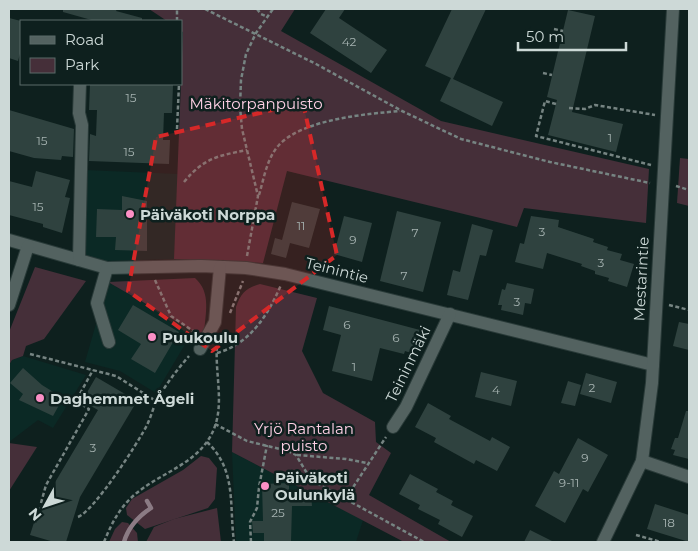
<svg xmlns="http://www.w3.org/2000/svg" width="698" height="551" viewBox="0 0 698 551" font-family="Montserrat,sans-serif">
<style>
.built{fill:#0b2925}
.green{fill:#452f39}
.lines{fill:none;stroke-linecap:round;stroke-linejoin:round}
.stream{stroke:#8b7b84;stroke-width:4.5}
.building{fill:#2f423f}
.minor-casing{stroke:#293a38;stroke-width:14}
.path{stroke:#768482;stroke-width:2.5;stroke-dasharray:4 2.5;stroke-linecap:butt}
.minor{stroke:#536260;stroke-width:12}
.marked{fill:#d62828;fill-opacity:0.2;stroke:#d62828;stroke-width:4;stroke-dasharray:10 6;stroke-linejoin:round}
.poi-dot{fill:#fb8fc5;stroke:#0e201e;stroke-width:2}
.labels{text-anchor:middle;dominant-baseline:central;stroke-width:5;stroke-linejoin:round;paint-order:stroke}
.number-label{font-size:12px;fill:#a6b3b1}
.park-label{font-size:15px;fill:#ffd0e5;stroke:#0e201e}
.poi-label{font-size:15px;font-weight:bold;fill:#cdd9d7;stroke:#0e201e;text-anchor:start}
.street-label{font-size:15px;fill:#cdd9d7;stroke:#0e201e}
</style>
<rect width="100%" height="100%" fill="#0e201e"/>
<g class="built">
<path d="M 85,170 L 178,174 L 174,259 L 104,261 L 84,255 Z"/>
<path d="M 108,282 L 193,331 L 156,393 L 120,371 L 85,362 Z"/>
<path d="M 23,356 L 86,375 L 53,428 L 38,420 L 9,442 L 9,365 L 12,360 Z"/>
<path d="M 232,452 L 363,520 L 356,542 L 236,542 Z"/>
</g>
<g class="green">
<path d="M 149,9 L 295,9 L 281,31 L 441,121 L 649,169 L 646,223 L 524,208 L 517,227 L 287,171 L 263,263 L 174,259 L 183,32 L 181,31 L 181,21 L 167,21 Z"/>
<path d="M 680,158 L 689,159 L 689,206 L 677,203 Z"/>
<path d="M 35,267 L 86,281 L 44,339 L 26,346 L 23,356 L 12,360 L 9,365 L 9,332 Z"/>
<path d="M 195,278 C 212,293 205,314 204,335 L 193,331 L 108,282 Z"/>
<path d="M 260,284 L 317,298 L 302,351 L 323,393 L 375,422 L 376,442 L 391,453 L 369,495 L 451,542 L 404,542 L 232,452 L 236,307 C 241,293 246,288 260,284 Z"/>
<path d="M 9,443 L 37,447 L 9,491 Z"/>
<path d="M 201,456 L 209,458 L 217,468 L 215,499 L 208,508 L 145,529 L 127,515 L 126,508 L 132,499 L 183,470 Z"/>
<path d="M 217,508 L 221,542 L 146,542 L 154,527 L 174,519 Z"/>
<path d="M 122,522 L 128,523 L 137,533 L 138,542 L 109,542 L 115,529 Z"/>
</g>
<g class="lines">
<path class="stream" d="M 124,542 C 128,528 139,516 151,508 L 147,501"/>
</g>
<g class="building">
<path d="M 63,9 L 117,9 L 116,11 L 142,18 L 142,21 L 95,21 L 63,12 Z"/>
<path d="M 326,9 L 345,9 L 339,18 L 387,50 L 371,73 L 310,33 Z"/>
<path d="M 452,9 L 486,9 L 453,79 L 503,102 L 492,126 L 440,101 L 451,78 L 425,66 Z"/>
<path d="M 568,10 L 595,16 L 572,112 L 623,124 L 616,152 L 548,135 L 557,100 L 547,97 Z"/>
<path d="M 9,18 L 21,21 L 21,50 L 18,61 L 9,58 Z"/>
<path d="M 90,84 L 173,85 L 172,113 L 164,113 L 163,140 L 170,140 L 169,164 L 89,161 L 90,134 L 96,136 L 97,110 L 89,110 Z"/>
<path d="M 9,110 L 74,129 L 73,157 L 62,156 L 61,160 L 34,158 L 9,151 Z"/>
<path d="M 36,171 L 70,180 L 65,197 L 70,198 L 62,233 L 43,227 L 43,224 L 9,215 L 9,181 L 32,187 Z"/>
<path d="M 122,196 L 147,201 L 147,251 L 115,250 L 116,237 L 96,237 L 97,209 L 122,210 Z"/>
<path d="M 292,202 L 320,209 L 309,248 L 290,243 L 286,258 L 271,254 L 275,238 L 282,240 Z"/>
<path d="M 397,211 L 441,222 L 423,292 L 380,281 Z"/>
<path d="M 344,216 L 372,223 L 362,262 L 334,254 Z"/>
<path d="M 531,216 L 559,220 L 558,227 L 594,239 L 593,242 L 608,247 L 607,250 L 622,254 L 620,260 L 634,264 L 627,287 L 608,281 L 609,278 L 595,274 L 595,271 L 581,266 L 582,264 L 547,253 L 543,269 L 515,262 L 520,243 L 524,244 Z"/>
<path d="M 472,224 L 493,230 L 486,256 L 480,255 L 468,300 L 447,295 L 453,270 L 460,272 Z"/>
<path d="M 507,283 L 534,289 L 531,304 L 525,303 L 523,315 L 501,310 L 502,305 L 498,305 L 502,289 L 505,290 Z"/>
<path d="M 133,305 L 179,332 L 155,373 L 131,359 L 141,344 L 118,330 Z"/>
<path d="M 329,306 L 420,330 L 414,354 L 405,351 L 404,354 L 380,348 L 372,381 L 332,371 L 341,335 L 323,330 Z"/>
<path d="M 679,322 L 689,324 L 689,350 L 673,346 Z"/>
<path d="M 23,368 L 42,385 L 63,398 L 53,416 L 19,400 L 23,394 L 10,383 Z"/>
<path d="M 481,372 L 517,381 L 511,406 L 475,397 Z"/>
<path d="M 586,373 L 617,382 L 611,403 L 580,394 Z"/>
<path d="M 96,377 L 137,401 L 80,497 L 66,542 L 54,542 L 30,535 L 39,507 L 46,509 L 54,484 L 98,410 L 82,401 Z"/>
<path d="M 568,381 L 581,385 L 575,406 L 561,403 Z"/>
<path d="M 428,403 L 451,416 L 449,419 L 490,441 L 492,437 L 510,447 L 497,471 L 476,460 L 474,464 L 434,442 L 436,438 L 415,427 Z"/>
<path d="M 686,411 L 689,411 L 689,459 L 673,455 L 675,450 L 671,449 L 675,438 L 678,438 Z"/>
<path d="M 578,438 L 608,455 L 588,492 L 583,489 L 565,523 L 535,506 L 554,471 L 559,474 Z"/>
<path d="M 410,474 L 438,489 L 436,492 L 453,501 L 451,505 L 473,516 L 462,537 L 438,524 L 440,520 L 418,509 L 420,505 L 399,494 Z"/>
<path d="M 289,483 L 289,494 L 311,494 L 312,506 L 292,506 L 291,542 L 264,542 L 264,533 L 253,533 L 252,521 L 263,521 L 262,484 Z"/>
<path d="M 655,504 L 689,515 L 689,542 L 647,529 Z"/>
<path d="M 530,530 L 554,542 L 524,542 Z"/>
</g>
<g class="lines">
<g class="minor-casing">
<g id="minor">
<path d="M 9,240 L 107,268 L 201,266 L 246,268 L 285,274 L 653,365"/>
<path d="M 79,260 L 82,125 L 79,113 L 80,84"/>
<path d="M 107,268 L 97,303 L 109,342"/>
<path d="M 9,305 L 28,246"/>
<path d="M 200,349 L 215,322 L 220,267"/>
<path d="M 393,427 L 406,407 L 450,314"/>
<path d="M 642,461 L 689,477"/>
<path d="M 603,542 L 642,461 L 652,383 L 673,9"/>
</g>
</g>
<g class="path">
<path d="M 205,9 L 316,64 L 402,111 L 461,139 L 550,162 L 650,183"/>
<path d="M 257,9 L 261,14 L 268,17"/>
<path d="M 177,21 L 177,9"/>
<path d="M 554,29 L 563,31"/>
<path d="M 543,73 L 552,75"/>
<path d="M 556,104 L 545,101 L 536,136 L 651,165"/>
<path d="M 569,108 L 585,109 L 595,105 L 655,115"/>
<path d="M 177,129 L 179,84"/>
<path d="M 184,182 C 204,158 217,156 247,150"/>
<path d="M 676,186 L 689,190"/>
<path d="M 259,195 C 264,178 267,158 279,145 C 303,119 367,114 400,111"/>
<path d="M 247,256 L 258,196 L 242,129 L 240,107 L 241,80 L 246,54 L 256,33 L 273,9"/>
<path d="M 155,280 L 171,316 L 196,333"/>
<path d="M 669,305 L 689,310"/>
<path d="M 230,313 L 243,281"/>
<path d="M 217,353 C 250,344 268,315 281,285"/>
<path d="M 30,354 L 116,376 L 156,401"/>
<path d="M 215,424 L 247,441 L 288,451 L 296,455 L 311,480 L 424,542"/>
<path d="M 207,442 C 237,470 229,505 234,542"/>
<path d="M 297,455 L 346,459 L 367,463"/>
<path d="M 346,498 L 386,437"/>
<path d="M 41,503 L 46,485 L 89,409 L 76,401 L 93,370"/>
<path d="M 78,517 C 94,511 138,443 147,425 C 151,417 153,408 157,400 C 166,384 177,370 189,356"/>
<path d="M 636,535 L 661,542"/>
<path d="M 104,542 C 111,525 118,510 132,497 C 160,471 204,464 216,423 C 223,399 215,371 217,346"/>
<path d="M 251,542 L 250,522 L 257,508 L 259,487 L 267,445"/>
</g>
<use href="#minor" class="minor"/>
</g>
<path class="marked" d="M 303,103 L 337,255 L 212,351 L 128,291 L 156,137 Z"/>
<g class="poi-dot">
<circle cx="130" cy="214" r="5"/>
<circle cx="152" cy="337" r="5"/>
<circle cx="40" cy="398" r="5"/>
<circle cx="265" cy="486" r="5"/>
</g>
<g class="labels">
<g class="number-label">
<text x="349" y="41">42</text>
<text x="131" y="97">15</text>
<text x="610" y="137">1</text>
<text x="42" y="140">15</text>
<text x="129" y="151">15</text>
<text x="38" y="206">15</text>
<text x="301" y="225">11</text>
<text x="542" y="231">3</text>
<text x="415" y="232">7</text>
<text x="353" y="239">9</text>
<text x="601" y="262">3</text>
<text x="404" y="275">7</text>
<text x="517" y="301">3</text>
<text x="347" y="324">6</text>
<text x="396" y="337">6</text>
<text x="354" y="366">1</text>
<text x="592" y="387">2</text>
<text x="496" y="389">4</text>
<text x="93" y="447">3</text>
<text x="585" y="457">9</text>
<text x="569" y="482">9-11</text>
<text x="278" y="512">25</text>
<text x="669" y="522">18</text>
</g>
<g class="park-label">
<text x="256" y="103">Mäkitorpanpuisto</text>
<text x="304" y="428">Yrjö Rantalan<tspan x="304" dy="17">puisto</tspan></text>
</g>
<g class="poi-label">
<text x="140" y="214">Päiväkoti Norppa</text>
<text x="162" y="337">Puukoulu</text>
<text x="50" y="398">Daghemmet Ågeli</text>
<text x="275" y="477">Päiväkoti<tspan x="275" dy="17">Oulunkylä</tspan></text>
</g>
<g class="street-label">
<text transform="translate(337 270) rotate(14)">Teinintie</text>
<text transform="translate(641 279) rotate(-87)">Mestarintie</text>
<text transform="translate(408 364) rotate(-64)">Teininmäki</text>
</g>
</g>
<rect width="698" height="551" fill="none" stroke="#cdd9d7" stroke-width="20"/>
<rect x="20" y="20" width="162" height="65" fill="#0e201e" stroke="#5a6a68"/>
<rect x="30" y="36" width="25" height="8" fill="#536260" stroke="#5a6a68"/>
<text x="65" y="45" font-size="15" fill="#cdd9d7">Road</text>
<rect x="30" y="58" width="25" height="15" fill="#452f39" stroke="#5a6a68"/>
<text x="65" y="70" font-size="15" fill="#cdd9d7">Park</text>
<g transform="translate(45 506) rotate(230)" stroke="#0e201e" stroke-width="4" paint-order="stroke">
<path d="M0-4L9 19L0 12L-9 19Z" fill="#cdd9d7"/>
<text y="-8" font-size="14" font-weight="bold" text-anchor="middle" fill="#cdd9d7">N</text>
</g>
<path d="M518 42v8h108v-8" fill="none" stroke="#cdd9d7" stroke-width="2.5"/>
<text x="526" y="42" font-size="15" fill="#cdd9d7" stroke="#0e201e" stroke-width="4" paint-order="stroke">50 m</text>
</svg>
